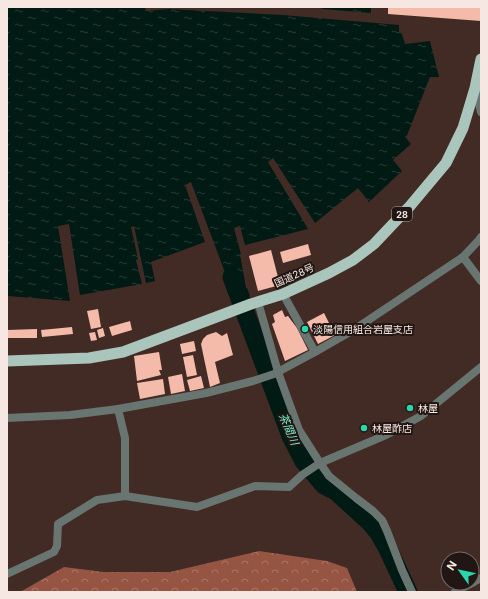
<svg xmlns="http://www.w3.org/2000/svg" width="488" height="599" viewBox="0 0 488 599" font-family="Inter,'Noto Sans JP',sans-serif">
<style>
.forest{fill:url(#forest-crowns)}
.water{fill:url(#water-ripples)}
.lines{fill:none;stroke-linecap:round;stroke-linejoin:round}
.river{stroke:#011a13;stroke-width:19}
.building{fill:#f5bbaa}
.minor{stroke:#697570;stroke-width:8}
.tertiary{stroke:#697570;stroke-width:8}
.trunk{stroke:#aac6bc;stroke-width:11}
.poi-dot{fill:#2cd5ab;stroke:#211613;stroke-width:1.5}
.labels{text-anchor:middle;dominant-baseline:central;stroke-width:4;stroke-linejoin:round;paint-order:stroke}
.shield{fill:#211613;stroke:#b6a8a4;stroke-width:1}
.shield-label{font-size:9px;font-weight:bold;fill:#f6e7e2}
.street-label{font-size:10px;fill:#f6e7e2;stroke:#211613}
.poi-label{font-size:10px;fill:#f6e7e2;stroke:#211613;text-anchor:start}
.water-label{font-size:11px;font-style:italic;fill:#78efcb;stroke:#211613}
</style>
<defs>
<pattern id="forest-crowns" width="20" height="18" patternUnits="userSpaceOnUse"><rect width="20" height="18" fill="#965543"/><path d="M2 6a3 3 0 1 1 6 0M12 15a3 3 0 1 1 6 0" fill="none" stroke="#aa7667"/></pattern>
<pattern id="water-ripples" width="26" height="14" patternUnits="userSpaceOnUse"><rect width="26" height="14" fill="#011a13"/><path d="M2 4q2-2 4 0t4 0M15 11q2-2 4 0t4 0" fill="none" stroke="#273b35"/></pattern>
</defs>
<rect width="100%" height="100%" fill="#412b24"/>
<path class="forest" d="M 259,551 L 327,561 L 347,568 L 357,592 L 20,592 L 64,567 L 104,572 L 170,572 Z"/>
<g class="water">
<path d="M 7,7 L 145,7 L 146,11 L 169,9 L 283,15 L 399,25 L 399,32 L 402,34 L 405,44 L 430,41 L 439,77 L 430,77 L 406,138 L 411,144 L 393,160 L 402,171 L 369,202 L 358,188 L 315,223 L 273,158 L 268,162 L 308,229 L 245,245 L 240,226 L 234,228 L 241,254 L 240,254 L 246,288 L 247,288 L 250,296 L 234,302 L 223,267 L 191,182 L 185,185 L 205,242 L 151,262 L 155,281 L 146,283 L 134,226 L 131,227 L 138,259 L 136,260 L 142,284 L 80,295 L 69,224 L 58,226 L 70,301 L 7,296 Z"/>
<path d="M 312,7 L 371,7 L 371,13 L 323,9 L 318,7 Z"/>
</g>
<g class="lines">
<path class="river" d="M 232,277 L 291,436 L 304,461 L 324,485 L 336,491 L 371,523 L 379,533 L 387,547 L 408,592"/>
</g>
<g class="building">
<path d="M 388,7 L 481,7 L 481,21 L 388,14 Z"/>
<path d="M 308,244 L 311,255 L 283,263 L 280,252 Z"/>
<path d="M 271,250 L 280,285 L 258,291 L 249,256 Z"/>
<path d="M 98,309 L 101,327 L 91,329 L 87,311 Z"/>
<path d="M 282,310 L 285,317 L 288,316 L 297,328 L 308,350 L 285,361 L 272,324 L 275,322 L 273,315 Z"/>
<path d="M 324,313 L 335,335 L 318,344 L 307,322 Z"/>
<path d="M 130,321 L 132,330 L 112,336 L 109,327 Z"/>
<path d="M 72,327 L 73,334 L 42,337 L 41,330 Z"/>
<path d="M 103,328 L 105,336 L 99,338 L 97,330 Z"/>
<path d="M 37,329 L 37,338 L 7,338 L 7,330 Z"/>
<path d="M 95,332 L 97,340 L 91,341 L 89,333 Z"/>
<path d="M 216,332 L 222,336 L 227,333 L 233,355 L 215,362 L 220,383 L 210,387 L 201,344 L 203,339 L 207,335 Z"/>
<path d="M 194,341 L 196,351 L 182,354 L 180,344 Z"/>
<path d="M 159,352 L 162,370 L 159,370 L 161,375 L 137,381 L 134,356 Z"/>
<path d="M 193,355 L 197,375 L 187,377 L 183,357 Z"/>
<path d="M 182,374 L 185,391 L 171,394 L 168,377 Z"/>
<path d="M 201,376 L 204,388 L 190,391 L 187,380 Z"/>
<path d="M 163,379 L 165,394 L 140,399 L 137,383 Z"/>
</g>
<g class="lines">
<g class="minor">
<path d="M 475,89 L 481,112"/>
<path d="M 463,257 L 481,281"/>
<path d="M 283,294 L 315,352"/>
<path d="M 118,409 L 125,438 L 125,496"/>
<path d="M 7,418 L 70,415 L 118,409 L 206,393 L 253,381 L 274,374 L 315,352 L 355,329 L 463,257 L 479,240 L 481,237"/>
<path d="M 7,574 L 54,552 L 57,546 L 58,524 L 97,500 L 125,496 L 197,507 L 255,486 L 289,487 L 302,475 L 320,463 L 386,435 L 421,416 L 481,367"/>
<path d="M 472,583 L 481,578"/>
<path d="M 455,592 L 472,583"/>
</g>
<path class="tertiary" d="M 258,302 L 278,372 L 299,430 L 320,463 L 329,476 L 356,498 L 373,511 L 382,520 L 387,531 L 402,570 L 412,592"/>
<path class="trunk" d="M 7,361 L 89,358 L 123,352 L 251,304 L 283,294 L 329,273 L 353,260 L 374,244 L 410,206 L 446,163 L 463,128 L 475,88 L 481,59"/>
</g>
<g class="poi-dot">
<circle cx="305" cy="329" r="4"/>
<circle cx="410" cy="408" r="4"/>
<circle cx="364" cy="428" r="4"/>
</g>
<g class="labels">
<rect class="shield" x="392" y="207" width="20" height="14" rx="3"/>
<g class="shield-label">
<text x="402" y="214">28</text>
</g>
<g class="street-label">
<text transform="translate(294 275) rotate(-24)">国道28号</text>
</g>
<g class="poi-label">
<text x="313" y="329">淡陽信用組合岩屋支店</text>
<text x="418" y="408">林屋</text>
<text x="372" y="428">林屋酢店</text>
</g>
<g class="water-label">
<text transform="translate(289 429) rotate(67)">茶間川</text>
</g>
</g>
<rect width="488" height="599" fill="none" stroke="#f6e7e2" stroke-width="16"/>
<g transform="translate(460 571) rotate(303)"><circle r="19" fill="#211613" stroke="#766a66"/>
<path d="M0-3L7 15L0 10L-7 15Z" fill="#2cd5ab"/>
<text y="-6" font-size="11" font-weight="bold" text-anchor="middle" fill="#f6e7e2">N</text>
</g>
</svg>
